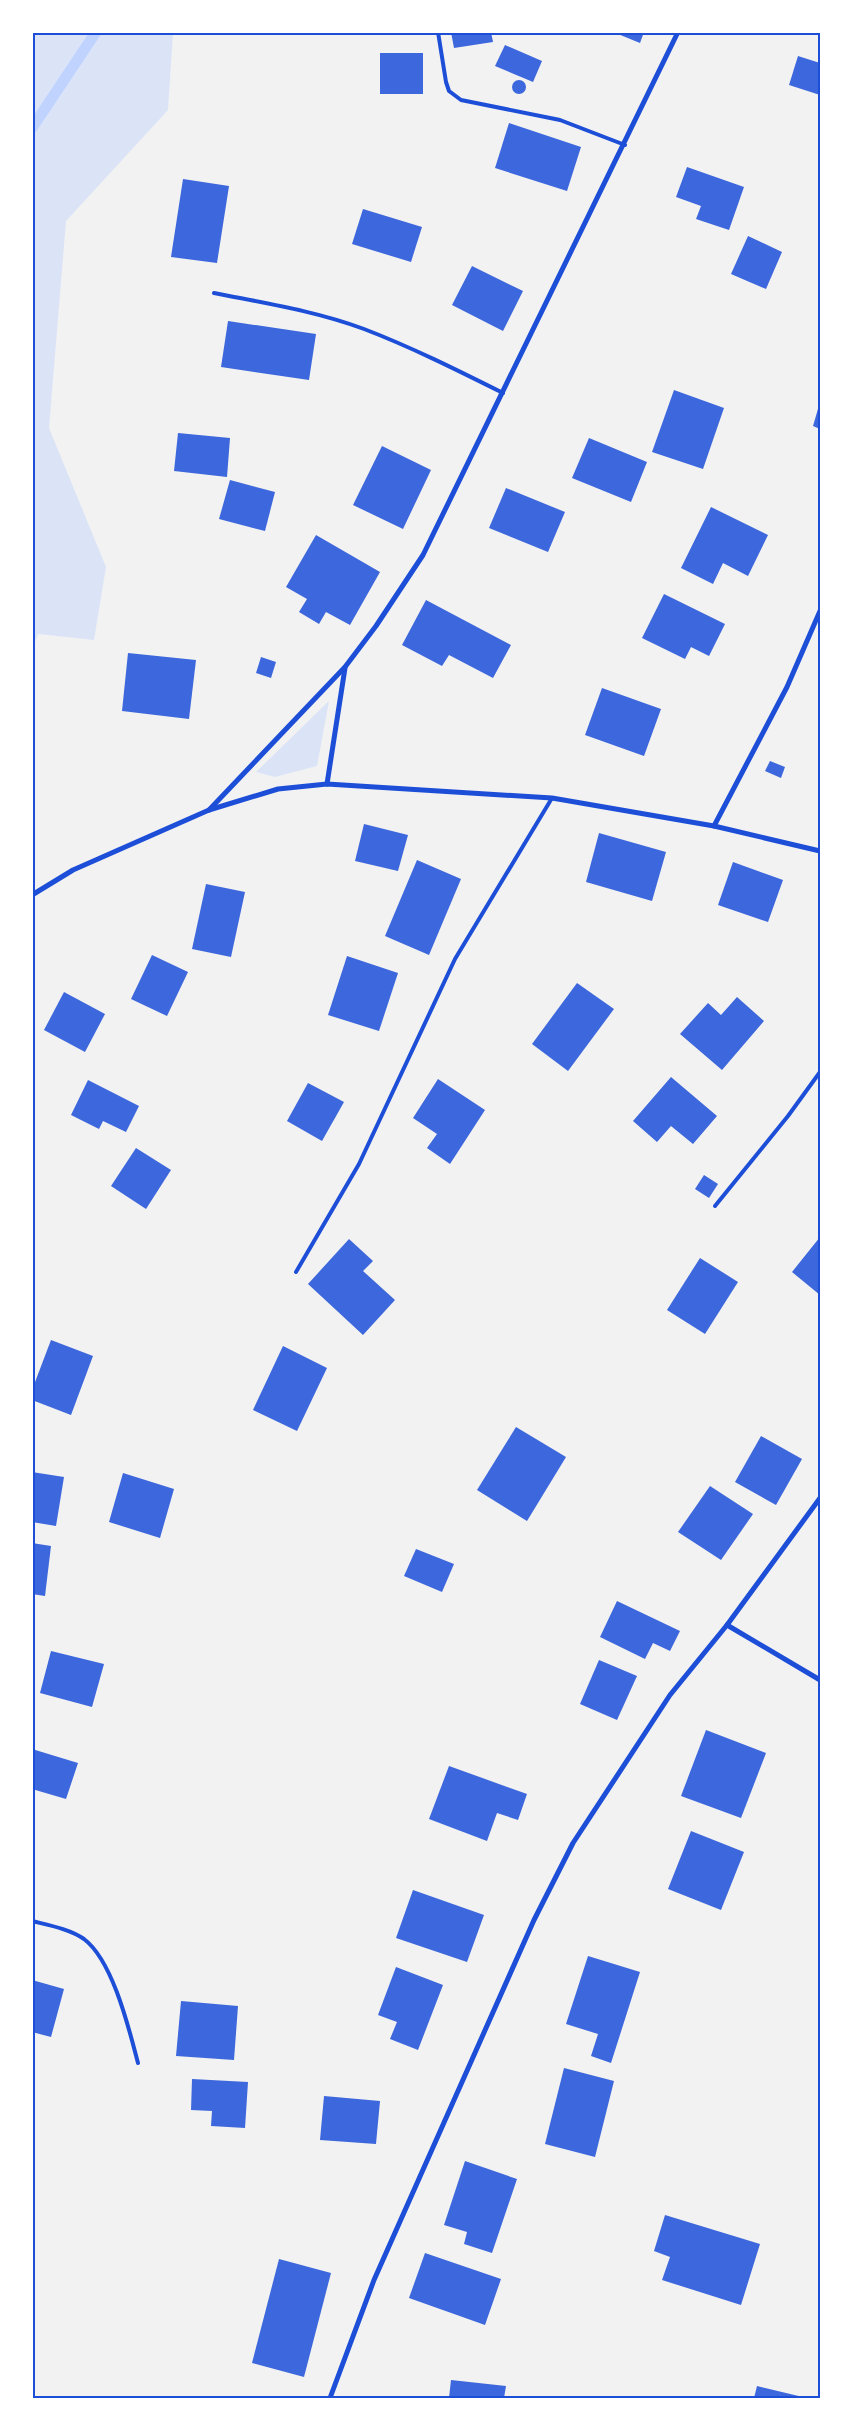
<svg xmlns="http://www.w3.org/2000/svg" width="853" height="2431" viewBox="0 0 853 2431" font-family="'Space Grotesk',sans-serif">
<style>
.green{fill:#dbe4f7}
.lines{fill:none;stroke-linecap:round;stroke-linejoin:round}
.stream{stroke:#bfd3fe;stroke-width:11}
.building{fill:#3d67dc}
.service{stroke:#1d4ed8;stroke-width:4}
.minor{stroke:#1d4ed8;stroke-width:5}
.neatline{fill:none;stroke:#1d4ed8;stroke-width:2}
</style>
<rect width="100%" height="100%" fill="#f2f2f2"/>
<g class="green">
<path d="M 33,32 L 173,33 L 168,110 L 66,221 L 49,428 L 106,567 L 94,640 L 38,634 L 33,647 Z"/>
<path d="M 329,701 L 317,766 L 275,777 L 256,772 Z"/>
</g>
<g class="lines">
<path class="stream" d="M 32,128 L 96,32"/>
</g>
<g class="building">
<path d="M 451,32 L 491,32 L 493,42 L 454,48 Z"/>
<path d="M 613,32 L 644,32 L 640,43 Z"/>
<path d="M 505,45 L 542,61 L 533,82 L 495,66 Z"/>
<rect x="380" y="53" width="43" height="41"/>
<path d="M 798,56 L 820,63 L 820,95 L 789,85 Z"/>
<circle cx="519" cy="87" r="7"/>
<path d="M 509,123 L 581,147 L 567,191 L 495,168 Z"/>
<path d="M 687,167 L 744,187 L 729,230 L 696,219 L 701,206 L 676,197 Z"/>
<path d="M 183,179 L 229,186 L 217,263 L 171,257 Z"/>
<path d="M 363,209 L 422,227 L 411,262 L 352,244 Z"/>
<path d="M 748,236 L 782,252 L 766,289 L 731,274 Z"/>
<path d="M 472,266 L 523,291 L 503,331 L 452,305 Z"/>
<path d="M 228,321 L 316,334 L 309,380 L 221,367 Z"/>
<path d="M 674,390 L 724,408 L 703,469 L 652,452 Z"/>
<path d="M 820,402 L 820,429 L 813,426 Z"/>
<path d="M 178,433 L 230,438 L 227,477 L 174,471 Z"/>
<path d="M 589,438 L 647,462 L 631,502 L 572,478 Z"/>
<path d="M 382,446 L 431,470 L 403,529 L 353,505 Z"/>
<path d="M 230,480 L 275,492 L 265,531 L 219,519 Z"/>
<path d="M 506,488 L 565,512 L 548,552 L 489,528 Z"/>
<path d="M 711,507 L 768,535 L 748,576 L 723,563 L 713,584 L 681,568 Z"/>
<path d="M 316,535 L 380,572 L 350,625 L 326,612 L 319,624 L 299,612 L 307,599 L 286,587 Z"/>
<path d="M 664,594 L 725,624 L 709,656 L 691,647 L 685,659 L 642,638 Z"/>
<path d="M 426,600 L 511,645 L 493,678 L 449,655 L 442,666 L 402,645 Z"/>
<path d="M 128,653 L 196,660 L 189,719 L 122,711 Z"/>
<path d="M 261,657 L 276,662 L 271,678 L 256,673 Z"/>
<path d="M 602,688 L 661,709 L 644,756 L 585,735 Z"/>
<path d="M 770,761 L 785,767 L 781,778 L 765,771 Z"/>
<path d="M 364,824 L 408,835 L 398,871 L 355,861 Z"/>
<path d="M 599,833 L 666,852 L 652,901 L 586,882 Z"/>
<path d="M 417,860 L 461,879 L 429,955 L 385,936 Z"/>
<path d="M 733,862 L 783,880 L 768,922 L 718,905 Z"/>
<path d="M 206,884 L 245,892 L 231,957 L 192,949 Z"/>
<path d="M 152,955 L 188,972 L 167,1016 L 131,999 Z"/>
<path d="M 347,956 L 398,973 L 379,1031 L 328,1015 Z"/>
<path d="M 577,983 L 614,1009 L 568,1071 L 532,1044 Z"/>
<path d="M 64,992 L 105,1014 L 85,1052 L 44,1030 Z"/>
<path d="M 737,997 L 764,1021 L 722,1070 L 680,1034 L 708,1003 L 721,1015 Z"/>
<path d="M 671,1077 L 717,1116 L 693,1144 L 671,1126 L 657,1142 L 633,1121 Z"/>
<path d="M 438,1079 L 485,1110 L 450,1164 L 427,1148 L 437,1134 L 413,1118 Z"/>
<path d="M 88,1080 L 139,1106 L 126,1132 L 103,1121 L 99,1129 L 71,1115 Z"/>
<path d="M 308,1083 L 344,1102 L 322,1141 L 287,1121 Z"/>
<path d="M 136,1148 L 171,1170 L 146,1209 L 111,1186 Z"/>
<path d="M 704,1175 L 718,1184 L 709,1198 L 695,1189 Z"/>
<path d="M 820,1237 L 820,1295 L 792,1272 Z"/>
<path d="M 349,1239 L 373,1261 L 363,1271 L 395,1300 L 363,1335 L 308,1284 Z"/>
<path d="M 700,1258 L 738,1282 L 705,1334 L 667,1310 Z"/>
<path d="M 51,1340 L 93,1356 L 71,1415 L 32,1400 L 32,1390 Z"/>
<path d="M 283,1346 L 327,1368 L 297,1431 L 253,1410 Z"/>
<path d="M 516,1427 L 566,1457 L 527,1521 L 477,1490 Z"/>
<path d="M 761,1436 L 802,1459 L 776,1505 L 735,1482 Z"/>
<path d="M 32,1472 L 64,1477 L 56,1526 L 32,1522 Z"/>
<path d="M 123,1473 L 174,1489 L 160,1538 L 109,1522 Z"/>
<path d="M 710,1486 L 753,1514 L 721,1560 L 678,1532 Z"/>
<path d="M 32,1543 L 51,1546 L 45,1596 L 32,1594 Z"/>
<path d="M 416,1549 L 454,1564 L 442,1592 L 404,1576 Z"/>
<path d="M 617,1601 L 680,1631 L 670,1651 L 653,1643 L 645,1659 L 600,1637 Z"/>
<path d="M 51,1651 L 104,1664 L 92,1707 L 40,1693 Z"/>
<path d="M 599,1660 L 637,1676 L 617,1720 L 580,1704 Z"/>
<path d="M 706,1730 L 766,1753 L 741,1818 L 681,1796 Z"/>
<path d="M 32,1749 L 78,1763 L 66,1799 L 32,1789 Z"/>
<path d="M 449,1766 L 527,1794 L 518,1820 L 497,1813 L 487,1841 L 429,1819 Z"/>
<path d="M 691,1831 L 744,1852 L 721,1910 L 668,1889 Z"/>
<path d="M 413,1890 L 484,1915 L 467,1962 L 396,1938 Z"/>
<path d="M 588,1956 L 640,1972 L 611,2063 L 591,2056 L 598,2034 L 566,2024 Z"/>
<path d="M 396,1967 L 443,1985 L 418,2050 L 390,2039 L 397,2022 L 378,2015 Z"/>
<path d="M 32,1980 L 64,1989 L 51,2037 L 32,2032 Z"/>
<path d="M 181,2001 L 238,2006 L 234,2060 L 176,2056 Z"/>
<path d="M 564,2068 L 614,2081 L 595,2157 L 545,2144 Z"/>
<path d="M 192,2079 L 248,2082 L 245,2128 L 211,2126 L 212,2111 L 191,2110 Z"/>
<path d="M 324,2096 L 380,2101 L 376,2144 L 320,2140 Z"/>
<path d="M 465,2161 L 517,2179 L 492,2253 L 464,2244 L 467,2232 L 444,2225 Z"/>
<path d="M 665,2215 L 760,2244 L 741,2305 L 662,2280 L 670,2257 L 654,2251 Z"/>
<path d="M 425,2253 L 501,2279 L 485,2325 L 409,2298 Z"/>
<path d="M 279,2259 L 331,2273 L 304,2377 L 252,2363 Z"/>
<path d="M 451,2380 L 506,2386 L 504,2398 L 449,2398 Z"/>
<path d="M 757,2386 L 807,2398 L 754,2398 Z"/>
</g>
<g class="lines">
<g class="service">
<path d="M 438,32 L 446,82 L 449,91 L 461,100 L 560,120 L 625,145"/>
<path d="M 214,293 C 264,303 316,311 364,329 C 411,347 457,370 503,393"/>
<path d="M 715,1206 L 788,1116 L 820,1072"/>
<path d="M 296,1272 L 359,1164 L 455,959 L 552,798"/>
<path d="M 32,1921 C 48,1925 70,1929 84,1939 C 113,1961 129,2029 138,2063"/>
</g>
<g class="minor">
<path d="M 327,784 L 345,668"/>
<path d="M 209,810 L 345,667 L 376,626 L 423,555 L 678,32"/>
<path d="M 714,826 L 787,687 L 820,611"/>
<path d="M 32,895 L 73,870 L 209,810 L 278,789 L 327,784 L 552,798 L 714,826 L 820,851"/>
<path d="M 727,1625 L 820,1680"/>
<path d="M 330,2398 L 374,2280 L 534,1920 L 573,1843 L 670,1695 L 727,1625 L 820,1498"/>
</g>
</g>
<rect width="853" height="2431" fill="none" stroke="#ffffff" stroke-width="68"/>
<rect x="34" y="34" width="785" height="2363" class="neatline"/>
</svg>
